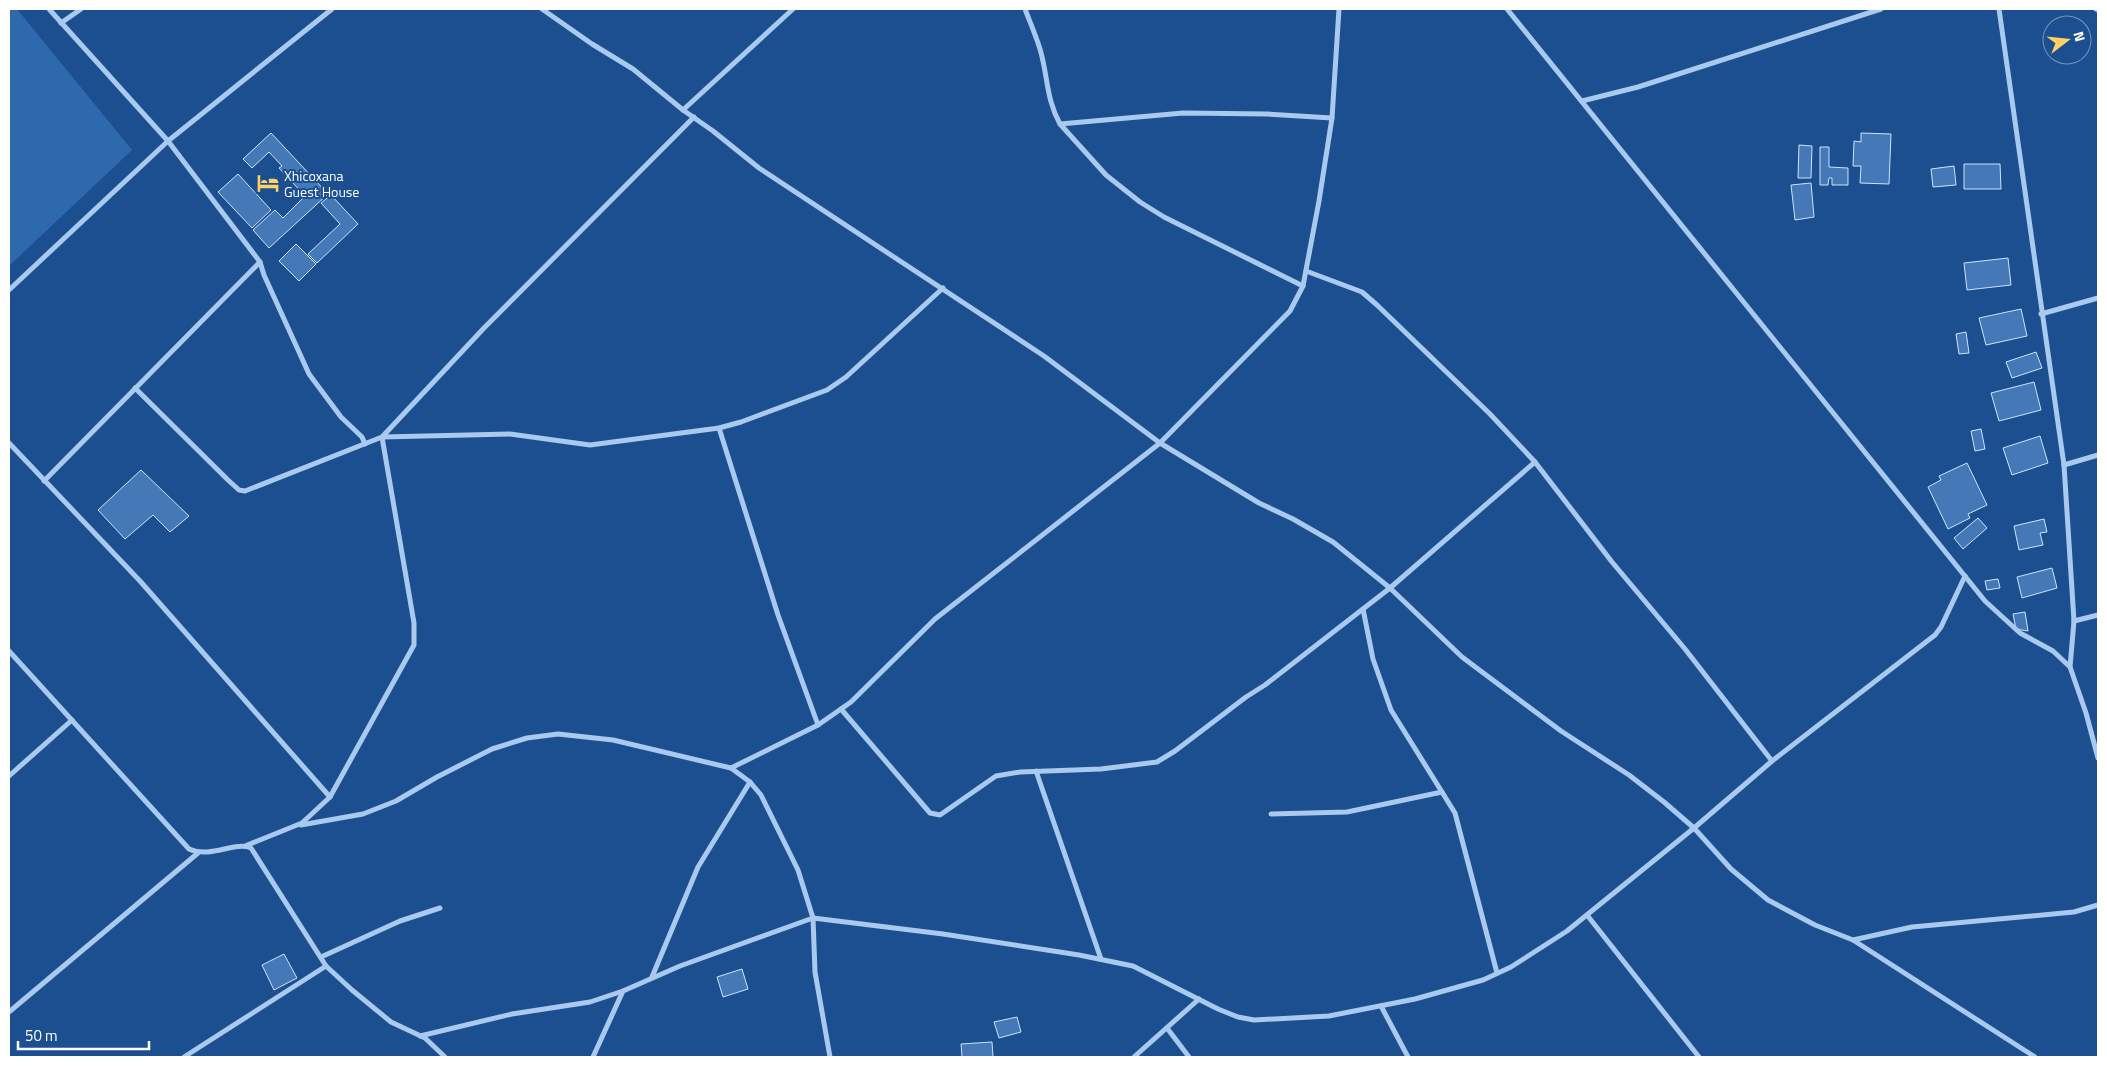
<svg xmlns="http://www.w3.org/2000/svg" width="2107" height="1066" viewBox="0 0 2107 1066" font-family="'Titillium Web',sans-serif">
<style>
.green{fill:#2e69ad}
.building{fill:#4478b7;stroke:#cfe3fa}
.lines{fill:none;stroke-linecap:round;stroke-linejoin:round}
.street{stroke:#a9c9ee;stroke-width:5}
.labels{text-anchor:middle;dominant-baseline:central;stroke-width:4;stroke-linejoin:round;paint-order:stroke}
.poi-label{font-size:14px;fill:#fff;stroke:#1b4f8f;text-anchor:start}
</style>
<rect width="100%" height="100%" fill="#1b4f8f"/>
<path class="green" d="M 9,9 L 17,9 L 132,150 L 9,266 Z"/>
<g class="building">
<path d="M 271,133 L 328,194 L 269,248 L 253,230 L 275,210 L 283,218 L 305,196 L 279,168 L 282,166 L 269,152 L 252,168 L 243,159 Z"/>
<path d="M 1861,133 L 1891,134 L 1889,184 L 1860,183 L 1861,166 L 1853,166 L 1854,141 L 1861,142 Z"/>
<path d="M 1799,145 L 1812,146 L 1811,178 L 1798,178 Z"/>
<path d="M 1820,147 L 1829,147 L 1829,167 L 1848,168 L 1848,185 L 1832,185 L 1832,178 L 1829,178 L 1828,185 L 1820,185 Z"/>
<path d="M 1964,164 L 2000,164 L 2001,189 L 1964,189 Z"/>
<path d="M 1954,166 L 1956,185 L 1933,187 L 1931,169 Z"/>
<path d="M 238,174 L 271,210 L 252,228 L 218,192 Z"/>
<path d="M 1811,183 L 1814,217 L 1795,220 L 1791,185 Z"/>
<path d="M 331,195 L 358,224 L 317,263 L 308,254 L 340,224 L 321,203 Z"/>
<path d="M 296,244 L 316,264 L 299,281 L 279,261 Z"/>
<path d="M 2008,258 L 2011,285 L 1967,290 L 1964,263 Z"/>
<path d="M 2021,309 L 2027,336 L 1986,345 L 1979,318 Z"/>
<path d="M 1966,332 L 1969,353 L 1959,354 L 1956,334 Z"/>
<path d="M 2036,352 L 2042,368 L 2012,378 L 2006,362 Z"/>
<path d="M 2034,382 L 2041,410 L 1999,421 L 1991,393 Z"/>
<path d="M 1981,429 L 1985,449 L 1975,451 L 1971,431 Z"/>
<path d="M 2040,436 L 2048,463 L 2012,475 L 2003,448 Z"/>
<path d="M 1967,463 L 1987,505 L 1968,514 L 1970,518 L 1948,529 L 1928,487 L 1941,480 L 1939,476 Z"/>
<path d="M 141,470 L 189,516 L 170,532 L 153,515 L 125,539 L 98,510 Z"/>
<path d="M 1978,518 L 1987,528 L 1963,549 L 1954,538 Z"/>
<path d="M 2044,519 L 2047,532 L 2040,533 L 2043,545 L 2019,550 L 2014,526 Z"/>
<path d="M 2052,568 L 2057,588 L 2022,598 L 2017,577 Z"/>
<path d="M 1998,579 L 2000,588 L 1987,590 L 1985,581 Z"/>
<path d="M 2025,612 L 2028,631 L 2016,629 L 2013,614 Z"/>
<path d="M 284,954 L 297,978 L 274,990 L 262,965 Z"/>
<path d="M 742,969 L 748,989 L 723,997 L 717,977 Z"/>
<path d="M 1017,1017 L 1021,1032 L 999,1038 L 994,1022 Z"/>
<path d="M 992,1042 L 993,1057 L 962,1057 L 961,1044 Z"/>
</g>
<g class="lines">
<g class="street">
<path d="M 49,9 L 168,141 L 260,262 L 264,275 L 309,374 L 341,417 L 362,437 L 365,444"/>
<path d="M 542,9 L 592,44 L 633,69 L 683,110 L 713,131 L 759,168 L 1044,356 L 1160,443 L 1259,503 L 1293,519 L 1333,542 L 1390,588 L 1462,657 L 1561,731 L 1629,775 L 1664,802 L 1694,828 L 1731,869 L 1768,900 L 1815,925 L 1853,940 L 2035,1057"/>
<path d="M 1025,9 C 1030,22 1036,36 1040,49 C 1048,76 1046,99 1060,124 L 1106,175 L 1140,202 L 1164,217 L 1303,286"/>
<path d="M 1507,9 L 1985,601 L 2020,633 L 2053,651 L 2070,667"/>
<path d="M 1999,9 L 2064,465 L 2074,621 L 2070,667 L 2086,713 L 2098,758"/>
<path d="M 2096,9 L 2098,10"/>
<path d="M 61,23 L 81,9"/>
<path d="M 1582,101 L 1638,87 L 1881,9"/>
<path d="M 683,110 L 793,9"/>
<path d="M 1060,124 L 1183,113 L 1267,114 L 1332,118"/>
<path d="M 1306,271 L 1362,292 L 1377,305 L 1490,414 L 1535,462 L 1612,562 L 1685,649 L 1772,761"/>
<path d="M 9,290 L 168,141 L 332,9"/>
<path d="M 2041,314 L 2098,298"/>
<path d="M 135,388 L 228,480 L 239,490 L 245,491 L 382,437 L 510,434 L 590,445 L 719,428 L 741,422 L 827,390 L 846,377 L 943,288"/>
<path d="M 719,428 L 778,615 L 818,725"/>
<path d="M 9,443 L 140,581 L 330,797"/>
<path d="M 2064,465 L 2098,455"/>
<path d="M 44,481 L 260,262"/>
<path d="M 1363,609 L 1373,659 L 1391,710 L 1455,813 L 1497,973"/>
<path d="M 2074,621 L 2098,615"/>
<path d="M 9,651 L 189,849 C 211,859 234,841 251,848 L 326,966 L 352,990 L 391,1022 L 425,1038 L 445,1057"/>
<path d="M 841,709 L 930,813 L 940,815 L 996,776 L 1020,772 L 1101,769 L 1157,762 L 1175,751 L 1246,697 L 1265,685 L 1390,588 L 1535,462"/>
<path d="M 731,768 L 818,725 L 851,702 L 935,619 L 1160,443 L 1290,311 L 1303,286 L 1319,201 L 1332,118 L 1339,9"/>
<path d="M 1036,771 L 1101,959"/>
<path d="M 9,776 L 72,720"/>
<path d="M 1271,814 L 1347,812 L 1442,792"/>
<path d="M 301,825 L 363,814 L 396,801 L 437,777 L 492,749 L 527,738 L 558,734 L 613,740 L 731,768 L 750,782 L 761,795 L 798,870 L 813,918 L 815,972 L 830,1057"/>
<path d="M 245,846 L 302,823 L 330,797 L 414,645 L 414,623 L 382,437 L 484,328 L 694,117"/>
<path d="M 1587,915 L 1699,1057"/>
<path d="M 1853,940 L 1912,927 L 2074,912 L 2098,905"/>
<path d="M 321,957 L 400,921 L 440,908"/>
<path d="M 652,977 L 698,867 L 750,782"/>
<path d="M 1381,1006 L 1408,1057"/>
<path d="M 9,1012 L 198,853"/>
<path d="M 1167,1028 L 1189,1057"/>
<path d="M 420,1036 L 512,1014 L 590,1002 L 623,991 L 680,966 L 813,918 L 943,934 L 1079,955 L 1133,966 L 1218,1009 L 1238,1017 L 1254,1020 L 1329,1016 L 1415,999 L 1483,980 L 1511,967 L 1567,931 L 1694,828 L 1772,761 L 1935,635 L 1941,627 L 1965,576"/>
<path d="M 184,1057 L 326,966"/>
<path d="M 593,1057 L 623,991"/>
<path d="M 1134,1057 L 1199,999"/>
</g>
</g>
<defs>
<g id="hotel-bare" transform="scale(1.725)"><path d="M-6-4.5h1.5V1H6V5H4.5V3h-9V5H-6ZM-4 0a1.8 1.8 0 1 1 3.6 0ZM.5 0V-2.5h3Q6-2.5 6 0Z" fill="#ffd166" stroke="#1b4f8f" stroke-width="2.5" paint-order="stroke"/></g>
</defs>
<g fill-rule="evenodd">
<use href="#hotel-bare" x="268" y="183"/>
</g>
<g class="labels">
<g class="poi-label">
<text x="284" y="175">Xhicoxana<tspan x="284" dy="16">Guest House</tspan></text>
</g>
</g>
<rect width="2107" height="1066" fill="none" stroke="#ffffff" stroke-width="20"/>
<g transform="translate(2067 40) rotate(74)"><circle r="24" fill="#1b4f8f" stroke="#7695bc"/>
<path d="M0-4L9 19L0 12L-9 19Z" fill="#ffd166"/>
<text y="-8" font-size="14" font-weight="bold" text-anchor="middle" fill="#ffffff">N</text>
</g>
<path d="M18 1041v8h131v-8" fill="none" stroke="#ffffff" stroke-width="2.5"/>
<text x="25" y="1041" font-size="15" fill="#ffffff" stroke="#1b4f8f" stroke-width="4" paint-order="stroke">50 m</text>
</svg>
